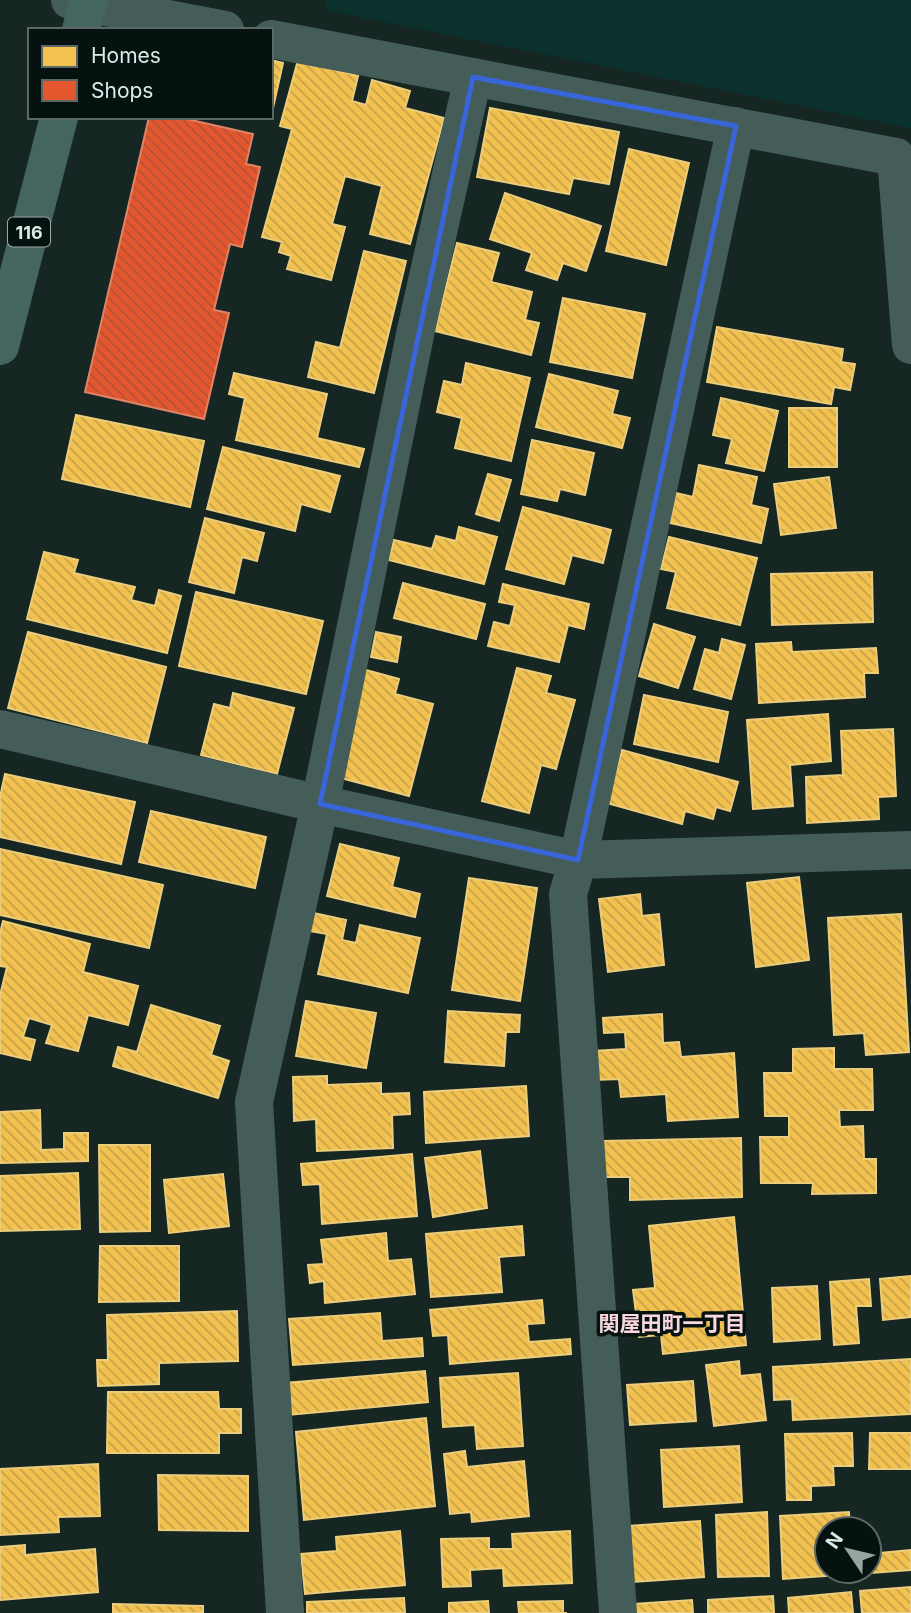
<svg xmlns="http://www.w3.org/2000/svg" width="911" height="1613" viewBox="0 0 911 1613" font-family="Inter,'Noto Sans JP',sans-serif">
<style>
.built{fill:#0b312d}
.homes{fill:url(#homes-back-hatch);stroke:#ebcd7c;stroke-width:2}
.shops{fill:url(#shops-back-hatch);stroke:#e18366;stroke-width:2}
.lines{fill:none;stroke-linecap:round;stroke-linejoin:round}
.minor{stroke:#455d59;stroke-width:38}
.highway{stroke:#456560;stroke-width:38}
.marked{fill:none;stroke:#3965da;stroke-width:5;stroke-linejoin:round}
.labels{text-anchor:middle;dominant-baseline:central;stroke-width:7;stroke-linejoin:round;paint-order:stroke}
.shield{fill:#061210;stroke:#9aa9a6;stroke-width:2}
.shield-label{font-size:18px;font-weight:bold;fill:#daeae7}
.neighbourhood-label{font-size:21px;font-weight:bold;fill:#fad7df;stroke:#061210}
</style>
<defs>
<pattern id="homes-back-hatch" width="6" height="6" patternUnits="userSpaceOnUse" patternTransform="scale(1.75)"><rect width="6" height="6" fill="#f2c14e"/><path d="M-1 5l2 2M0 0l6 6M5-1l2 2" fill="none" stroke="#c6a24c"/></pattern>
<pattern id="shops-back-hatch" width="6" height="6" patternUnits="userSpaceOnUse" patternTransform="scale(1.75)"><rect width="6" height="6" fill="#e4572e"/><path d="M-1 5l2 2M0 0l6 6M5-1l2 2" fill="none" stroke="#b35235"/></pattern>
</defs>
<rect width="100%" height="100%" fill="#152623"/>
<path class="built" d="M 327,0 L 911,0 L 911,128 L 324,10 Z"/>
<g class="homes">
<path d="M 271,60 L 283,63 L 271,117 Z"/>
<path d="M 298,60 L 358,76 L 352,101 L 366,105 L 372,80 L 410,91 L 405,108 L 444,118 L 410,244 L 370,234 L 382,186 L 345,176 L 332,224 L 345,227 L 331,280 L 287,269 L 291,256 L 279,252 L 282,242 L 262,237 L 292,129 L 280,126 Z"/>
<path d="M 490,108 L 619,132 L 609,184 L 573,178 L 569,194 L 477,177 Z"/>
<path d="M 629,149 L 689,163 L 666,265 L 606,251 Z"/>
<path d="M 505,193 L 601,226 L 586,271 L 563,263 L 557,280 L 526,270 L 532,253 L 490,239 Z"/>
<path d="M 457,243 L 499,253 L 491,282 L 532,292 L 525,320 L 539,323 L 531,355 L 435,331 Z"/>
<path d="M 364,251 L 406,261 L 374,393 L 308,377 L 316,342 L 340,348 Z"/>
<path d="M 563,298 L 645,314 L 632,378 L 550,362 Z"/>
<path d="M 717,327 L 843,349 L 841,362 L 855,364 L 850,390 L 834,387 L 831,404 L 707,382 Z"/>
<path d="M 466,363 L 530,378 L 511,461 L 455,448 L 462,418 L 437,412 L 444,381 L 462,385 Z"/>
<path d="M 234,373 L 327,394 L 317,438 L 364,449 L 359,467 L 236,440 L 245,398 L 229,394 Z"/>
<path d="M 549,374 L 618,391 L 612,414 L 630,418 L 622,448 L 536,427 Z"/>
<path d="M 721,398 L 778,411 L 764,471 L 726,463 L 732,439 L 713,435 Z"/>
<rect x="789" y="408" width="48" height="59"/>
<path d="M 76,415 L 204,441 L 190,507 L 62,479 Z"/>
<path d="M 532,440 L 594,453 L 585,495 L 560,489 L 557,501 L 521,494 Z"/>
<path d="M 223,447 L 340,476 L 330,512 L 301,504 L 295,531 L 207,509 Z"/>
<path d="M 699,465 L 757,477 L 751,505 L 768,509 L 761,543 L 670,523 L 676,493 L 693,497 Z"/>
<path d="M 488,474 L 511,480 L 499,521 L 476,514 Z"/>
<path d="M 829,477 L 836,528 L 781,535 L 774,484 Z"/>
<path d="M 523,507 L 611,530 L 603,563 L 572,555 L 564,584 L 506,569 Z"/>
<path d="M 205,518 L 264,533 L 257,561 L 242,557 L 234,593 L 189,582 Z"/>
<path d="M 459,527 L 497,537 L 484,584 L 389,560 L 394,540 L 432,549 L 436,536 L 456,541 Z"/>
<path d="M 669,537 L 757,558 L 740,625 L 667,608 L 676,572 L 661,569 Z"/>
<path d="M 44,552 L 78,560 L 74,573 L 135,587 L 131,600 L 155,606 L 159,590 L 181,596 L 167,653 L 27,619 Z"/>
<path d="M 872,572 L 873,622 L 772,625 L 771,574 Z"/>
<path d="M 403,583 L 485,604 L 476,639 L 394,618 Z"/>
<path d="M 503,584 L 589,604 L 584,629 L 568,625 L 559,662 L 488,646 L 494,622 L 510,626 L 515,605 L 499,602 Z"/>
<path d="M 196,592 L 323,621 L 306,694 L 179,666 Z"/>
<path d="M 654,624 L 695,637 L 678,688 L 639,676 Z"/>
<path d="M 28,632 L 166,667 L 147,743 L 8,708 Z"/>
<path d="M 376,632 L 401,637 L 397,662 L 371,657 Z"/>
<path d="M 722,639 L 745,645 L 731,699 L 694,689 L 705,649 L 719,653 Z"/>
<path d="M 791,642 L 792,652 L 876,648 L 878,673 L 864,673 L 865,697 L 759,703 L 756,644 Z"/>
<path d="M 517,668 L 551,676 L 546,693 L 575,700 L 556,769 L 541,765 L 529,813 L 482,801 Z"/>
<path d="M 366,670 L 399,679 L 395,694 L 433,704 L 409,796 L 337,777 Z"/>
<path d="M 233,693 L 294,708 L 277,774 L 201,755 L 214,704 L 230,708 Z"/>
<path d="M 644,695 L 728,712 L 718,762 L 634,744 Z"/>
<path d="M 828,714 L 831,761 L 790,765 L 793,806 L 753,809 L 747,720 Z"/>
<path d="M 893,729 L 896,796 L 878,797 L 879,819 L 807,823 L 806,777 L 843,775 L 841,731 Z"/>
<path d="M 622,750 L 738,782 L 730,811 L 716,807 L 713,819 L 685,811 L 682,824 L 607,803 Z"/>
<path d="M 5,774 L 135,802 L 121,864 L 0,837 L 0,797 Z"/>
<path d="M 151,811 L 266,837 L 255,888 L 139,862 Z"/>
<path d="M 340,844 L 399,858 L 392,887 L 420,894 L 415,917 L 327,896 Z"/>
<path d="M 0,849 L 163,885 L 149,948 L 0,915 Z"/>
<path d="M 799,877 L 809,960 L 756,967 L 747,883 Z"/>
<path d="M 469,878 L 537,888 L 520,1001 L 452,990 Z"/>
<path d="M 640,894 L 642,916 L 659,914 L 664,965 L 608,972 L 599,899 Z"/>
<path d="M 309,912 L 346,920 L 342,940 L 356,943 L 360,925 L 420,938 L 408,993 L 318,974 L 327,934 L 304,930 Z"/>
<path d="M 901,914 L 909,1052 L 866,1055 L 864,1033 L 834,1035 L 828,918 Z"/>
<path d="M 3,921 L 90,944 L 83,972 L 138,986 L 128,1025 L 88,1015 L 78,1051 L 46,1043 L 52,1025 L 29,1018 L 23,1037 L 35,1040 L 30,1060 L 0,1053 L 0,995 L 7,967 L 0,966 L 0,933 Z"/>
<path d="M 306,1001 L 376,1013 L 366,1068 L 296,1056 Z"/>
<path d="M 151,1005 L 220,1026 L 211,1055 L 229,1061 L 218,1098 L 113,1066 L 118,1047 L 137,1052 Z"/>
<path d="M 448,1011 L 520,1015 L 519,1032 L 506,1032 L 504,1066 L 445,1062 Z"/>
<path d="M 662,1014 L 663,1043 L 679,1042 L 681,1057 L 734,1053 L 738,1117 L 668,1121 L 666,1094 L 621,1097 L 619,1079 L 595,1080 L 593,1051 L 626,1049 L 625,1032 L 604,1033 L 603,1018 Z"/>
<path d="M 834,1048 L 834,1069 L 872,1069 L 873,1110 L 839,1110 L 840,1127 L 863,1126 L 864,1159 L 876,1159 L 876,1193 L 812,1194 L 813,1183 L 761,1183 L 760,1137 L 789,1137 L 789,1116 L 765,1116 L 764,1073 L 793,1073 L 793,1049 Z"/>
<path d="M 327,1076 L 327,1085 L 381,1083 L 381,1094 L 409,1093 L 410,1114 L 392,1115 L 393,1148 L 317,1151 L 316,1119 L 294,1121 L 293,1077 Z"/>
<path d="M 526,1086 L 529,1136 L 426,1143 L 424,1092 Z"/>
<path d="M 40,1110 L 41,1150 L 64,1149 L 64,1133 L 88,1133 L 88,1161 L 0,1163 L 0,1112 Z"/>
<path d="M 741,1138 L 742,1197 L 630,1200 L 630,1177 L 604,1177 L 603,1141 Z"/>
<path d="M 99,1145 L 150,1145 L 150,1231 L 100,1232 Z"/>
<path d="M 480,1151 L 487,1208 L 433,1217 L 425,1158 Z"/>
<path d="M 412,1154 L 417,1216 L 322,1224 L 320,1184 L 303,1185 L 301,1164 Z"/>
<path d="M 78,1173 L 80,1229 L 0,1231 L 0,1176 Z"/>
<path d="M 223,1174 L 229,1226 L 169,1233 L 164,1180 Z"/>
<path d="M 734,1217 L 746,1345 L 663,1354 L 661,1335 L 639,1337 L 633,1290 L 655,1288 L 649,1226 Z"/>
<path d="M 522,1226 L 524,1255 L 499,1257 L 502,1292 L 431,1297 L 426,1234 Z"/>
<path d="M 386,1233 L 388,1261 L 411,1259 L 415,1294 L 325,1303 L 324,1281 L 310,1283 L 308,1265 L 324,1264 L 321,1240 Z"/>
<path d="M 100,1246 L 179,1246 L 179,1301 L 99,1302 Z"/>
<path d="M 911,1276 L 911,1317 L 883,1320 L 880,1279 Z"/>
<path d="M 869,1279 L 871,1306 L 856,1306 L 859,1343 L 834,1345 L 830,1282 Z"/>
<path d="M 817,1286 L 820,1339 L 774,1342 L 772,1288 Z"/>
<path d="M 542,1300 L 544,1323 L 527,1324 L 529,1342 L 570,1339 L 571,1354 L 450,1364 L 448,1335 L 433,1336 L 430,1310 Z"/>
<path d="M 237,1311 L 238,1361 L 159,1363 L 159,1384 L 98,1386 L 97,1360 L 108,1360 L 107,1315 Z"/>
<path d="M 380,1313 L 382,1341 L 422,1338 L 423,1356 L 293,1365 L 289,1319 Z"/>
<path d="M 911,1359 L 911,1414 L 793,1420 L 792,1399 L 774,1400 L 773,1367 Z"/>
<path d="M 739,1361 L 740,1376 L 760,1374 L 766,1420 L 714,1426 L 706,1365 Z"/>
<path d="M 425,1371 L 428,1402 L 288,1415 L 285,1383 Z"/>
<path d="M 518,1373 L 523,1446 L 477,1449 L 475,1425 L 443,1427 L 440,1378 Z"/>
<path d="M 693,1381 L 696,1421 L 630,1425 L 627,1385 Z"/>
<path d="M 108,1392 L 218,1392 L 219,1409 L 241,1409 L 241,1433 L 219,1433 L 219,1453 L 107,1453 Z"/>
<path d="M 426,1418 L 435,1506 L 304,1520 L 296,1432 Z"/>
<path d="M 852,1433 L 853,1466 L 833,1466 L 834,1485 L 811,1486 L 811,1500 L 787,1500 L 785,1434 Z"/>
<path d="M 870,1433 L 911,1433 L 911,1469 L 869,1469 Z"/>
<path d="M 739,1446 L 742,1502 L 664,1507 L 661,1450 Z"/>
<path d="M 465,1451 L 467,1467 L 524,1461 L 529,1516 L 472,1522 L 471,1512 L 450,1514 L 444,1454 Z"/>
<path d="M 98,1464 L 100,1516 L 58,1517 L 59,1532 L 0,1535 L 0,1469 Z"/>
<path d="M 158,1475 L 248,1476 L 248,1531 L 159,1530 Z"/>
<path d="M 767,1512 L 769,1576 L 718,1577 L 716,1515 Z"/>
<path d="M 849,1512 L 850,1529 L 827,1529 L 827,1571 L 853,1571 L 853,1574 L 783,1579 L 780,1516 Z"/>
<path d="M 700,1521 L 704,1577 L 633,1582 L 628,1526 Z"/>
<path d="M 400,1531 L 405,1585 L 305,1594 L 301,1554 L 337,1551 L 336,1537 Z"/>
<path d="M 570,1531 L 572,1583 L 504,1586 L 503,1568 L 470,1570 L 471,1586 L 443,1587 L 441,1539 L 489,1538 L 489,1549 L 513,1549 L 512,1534 Z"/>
<path d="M 25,1545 L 25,1555 L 95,1549 L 98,1592 L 0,1600 L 0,1547 Z"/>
<path d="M 911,1550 L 911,1570 L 871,1573 L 870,1554 Z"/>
<path d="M 911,1587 L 911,1613 L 862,1613 L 860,1591 Z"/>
<path d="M 851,1592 L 853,1613 L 789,1613 L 788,1598 Z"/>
<path d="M 773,1596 L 774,1613 L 708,1613 L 708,1600 Z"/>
<path d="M 404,1598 L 405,1613 L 307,1613 L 307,1602 Z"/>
<path d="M 692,1600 L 693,1613 L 635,1613 L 634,1604 Z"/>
<path d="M 488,1601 L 489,1613 L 449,1613 L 449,1603 Z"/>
<path d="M 563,1601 L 563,1613 L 567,1613 L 519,1613 L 518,1602 Z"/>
<path d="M 113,1604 L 203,1606 L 203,1613 L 113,1613 Z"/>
</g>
<path class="shops" d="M 149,117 L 178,117 L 253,134 L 246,164 L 260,167 L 242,247 L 230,244 L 214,310 L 229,313 L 204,419 L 85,392 Z"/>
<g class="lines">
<g class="minor">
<path d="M 70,0 L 225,30"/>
<path d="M 271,39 L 896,157 L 911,345"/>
<path d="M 0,729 L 320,804 L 578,860 L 911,850"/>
<path d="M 285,1613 L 254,1102 L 320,804 L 416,330 L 473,77"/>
<path d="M 618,1613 L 568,894 L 578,860 L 736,126"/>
</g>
<g class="highway">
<path d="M 81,30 L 89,0"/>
<path d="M 0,346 L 59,117"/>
</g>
</g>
<path class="marked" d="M 473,77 L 736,126 L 578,860 L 320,804 Z"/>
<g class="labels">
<rect class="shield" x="8" y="217.5" width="42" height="29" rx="5"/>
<g class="shield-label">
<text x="29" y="232">116</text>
</g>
<g class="neighbourhood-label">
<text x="672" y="1323">関屋田町一丁目</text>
</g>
</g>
<rect x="28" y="28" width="245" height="91" fill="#061210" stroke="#5b6866" stroke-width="2"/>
<rect x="42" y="46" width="35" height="21" fill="#f2c14e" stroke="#5b6866" stroke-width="2"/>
<text x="91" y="63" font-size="21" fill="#daeae7">Homes</text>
<rect x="42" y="80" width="35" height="21" fill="#e4572e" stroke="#5b6866" stroke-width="2"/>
<text x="91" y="98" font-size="21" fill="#daeae7">Shops</text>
<g transform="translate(848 1550) rotate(305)"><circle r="33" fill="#061210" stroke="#5b6866" stroke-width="2"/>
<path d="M0-5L12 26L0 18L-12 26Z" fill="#95a5a2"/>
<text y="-10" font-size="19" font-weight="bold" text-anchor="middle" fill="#daeae7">N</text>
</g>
</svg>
